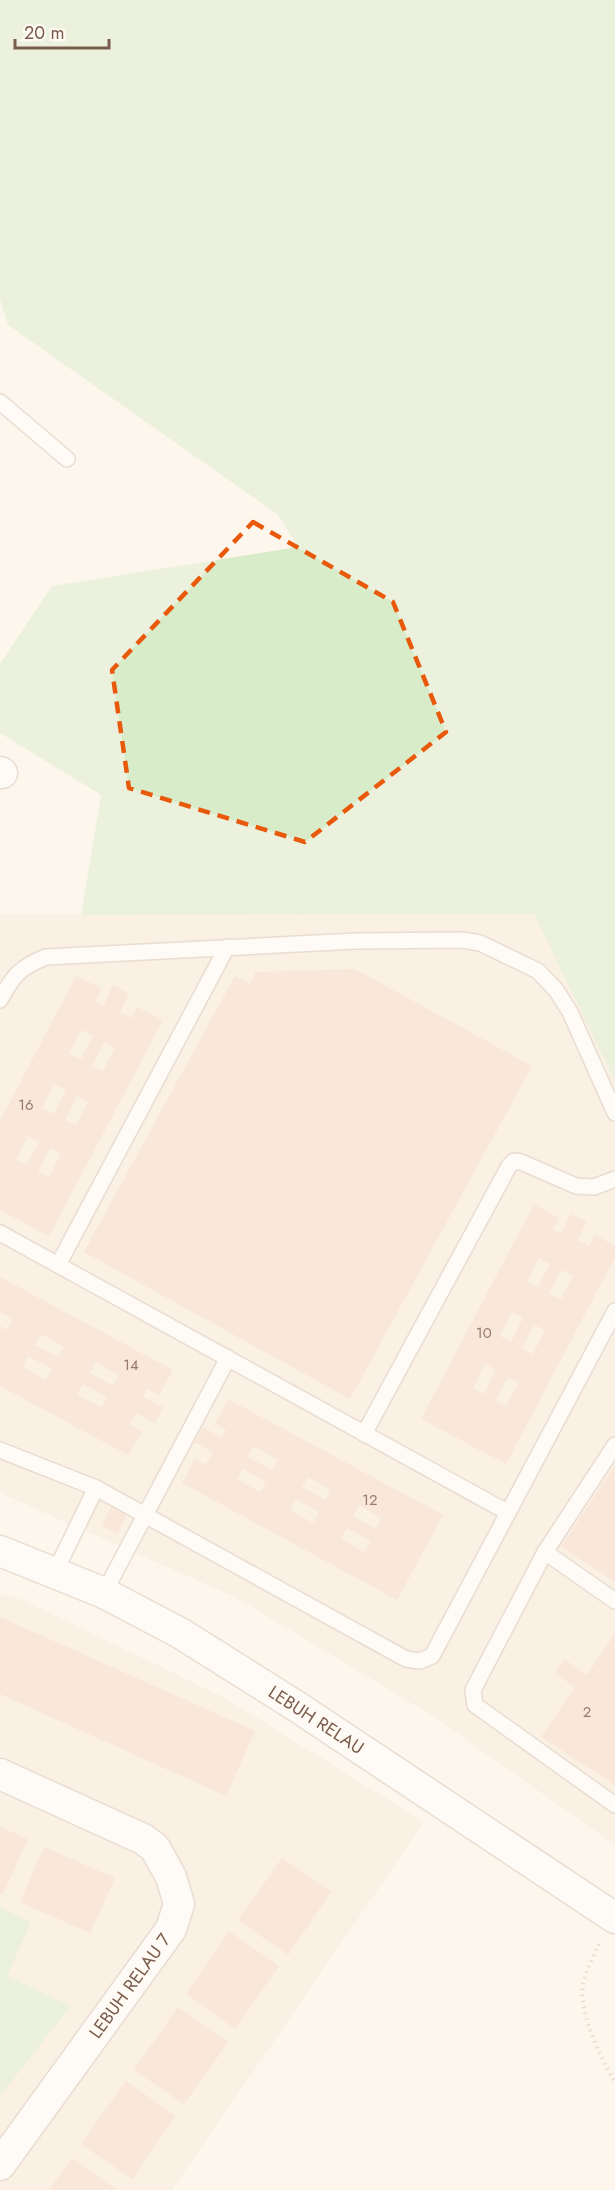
<svg xmlns="http://www.w3.org/2000/svg" width="615" height="2190" viewBox="0 0 615 2190" font-family="Jost,sans-serif">
<style>
.residential{fill:#f5e8da}
.green{fill:#d8ecc9}
.building{fill:#f3d5c3;fill-rule:evenodd}
.lines{fill:none;stroke-linecap:round;stroke-linejoin:round}
.service-casing{stroke:#d1beb0;stroke-width:18}
.minor-casing{stroke:#d1beb0;stroke-width:33}
.path{stroke:#d9b8a5;stroke-width:4;stroke-dasharray:1.5 4.5;stroke-linecap:butt}
.service{stroke:#fff;stroke-width:15}
.minor{stroke:#fff;stroke-width:30}
.marked{fill:none;stroke:#e8590c;stroke-width:4.5;stroke-dasharray:12 8;stroke-linejoin:round}
.labels{text-anchor:middle;dominant-baseline:central;stroke-width:4.5;stroke-linejoin:round;paint-order:stroke}
.number-label{font-size:15px;fill:#987a6a}
.street-label{font-size:18px;fill:#7a5c4d;stroke:#fffaf3}
</style>
<rect width="100%" height="100%" fill="#fdf6ec"/>
<g class="residential">
<path d="M 0,914 L 534,914 L 615,1082 L 615,1845 L 431,1715 L 235,1597 L 0,1493 Z"/>
<path d="M 0,1594 L 23,1600 L 225,1698 L 424,1822 L 172,2190 L 0,2190 Z"/>
</g>
<g class="green">
<path d="M 0,0 L 615,0 L 615,1082 L 534,914 L 81,915 L 101,795 L 0,733 L 0,664 L 52,586 L 298,547 L 277,514 L 8,325 L 0,299 Z"/>
<path d="M 0,1907 L 31,1922 L 7,1976 L 71,2006 L 0,2096 Z"/>
</g>
<g class="building">
<path d="M 355,969 L 532,1066 L 350,1399 L 84,1252 L 235,976 L 250,984 L 256,972 Z"/>
<path d="M 76,976 L 102,989 L 95,1001 L 104,1005 L 113,985 L 129,994 L 120,1012 L 132,1018 L 137,1007 L 163,1020 L 49,1236 L 0,1210 L 0,1121 ZM 81,1030 L 93,1035 L 81,1059 L 69,1054 ZM 104,1042 L 115,1048 L 103,1071 L 92,1066 ZM 54,1084 L 66,1090 L 54,1114 L 42,1108 ZM 77,1096 L 88,1102 L 76,1125 L 65,1120 ZM 28,1136 L 39,1142 L 27,1165 L 16,1160 ZM 50,1148 L 61,1154 L 49,1177 L 38,1172 Z"/>
<path d="M 534,1204 L 559,1218 L 553,1229 L 561,1233 L 571,1214 L 587,1222 L 577,1240 L 589,1246 L 595,1235 L 615,1246 L 615,1257 L 506,1464 L 421,1419 ZM 539,1258 L 550,1264 L 538,1287 L 527,1282 ZM 561,1270 L 573,1276 L 561,1299 L 549,1294 ZM 512,1312 L 523,1318 L 511,1342 L 500,1336 ZM 534,1325 L 545,1330 L 533,1354 L 522,1349 ZM 485,1364 L 496,1370 L 484,1394 L 473,1388 ZM 508,1377 L 519,1382 L 506,1406 L 496,1401 Z"/>
<path d="M 0,1277 L 173,1370 L 159,1395 L 147,1389 L 143,1397 L 163,1407 L 155,1423 L 136,1413 L 130,1425 L 142,1431 L 128,1455 L 0,1386 L 0,1326 L 7,1330 L 12,1319 L 0,1312 ZM 41,1334 L 64,1347 L 59,1357 L 35,1345 ZM 28,1356 L 52,1369 L 46,1380 L 23,1367 ZM 95,1362 L 119,1375 L 113,1386 L 90,1373 ZM 83,1384 L 107,1397 L 101,1407 L 77,1395 Z"/>
<path d="M 228,1399 L 443,1515 L 397,1600 L 182,1483 L 195,1459 L 206,1465 L 213,1453 L 195,1442 L 203,1427 L 222,1438 L 226,1430 L 215,1424 ZM 254,1446 L 278,1460 L 272,1470 L 248,1457 ZM 243,1469 L 266,1482 L 260,1492 L 237,1479 ZM 308,1477 L 331,1490 L 325,1500 L 302,1487 ZM 296,1499 L 319,1512 L 313,1523 L 290,1510 ZM 359,1505 L 382,1519 L 376,1529 L 353,1516 ZM 347,1528 L 371,1541 L 364,1552 L 341,1538 Z"/>
<path d="M 615,1465 L 615,1582 L 561,1547 Z"/>
<path d="M 112,1506 L 127,1514 L 118,1534 L 102,1526 Z"/>
<path d="M 0,1617 L 255,1731 L 226,1796 L 0,1694 Z"/>
<path d="M 615,1633 L 615,1785 L 541,1737 L 575,1687 L 555,1673 L 564,1659 L 587,1675 Z"/>
<path d="M 0,1827 L 28,1839 L 3,1894 L 0,1893 Z"/>
<path d="M 44,1847 L 115,1878 L 90,1933 L 20,1902 Z"/>
<path d="M 282,1858 L 331,1892 L 288,1955 L 238,1920 Z"/>
<path d="M 229,1931 L 279,1966 L 235,2029 L 186,1994 Z"/>
<path d="M 178,2007 L 228,2042 L 184,2104 L 134,2070 Z"/>
<path d="M 126,2081 L 175,2116 L 132,2179 L 81,2144 Z"/>
<path d="M 72,2158 L 117,2190 L 49,2190 Z"/>
</g>
<g class="lines">
<g class="service-casing">
<g id="service">
<path d="M 0,402 L 67,459"/>
<path d="M 0,1000 C 13,976 20,967 46,957 L 356,941 L 462,940 L 480,943 L 538,971 L 556,990 L 570,1012 L 615,1113"/>
<path d="M 0,1233 L 507,1512"/>
<path d="M 58,1265 L 227,947"/>
<path d="M 364,1434 L 509,1166 L 514,1161 L 521,1162 L 576,1186 L 594,1187 L 615,1179"/>
<path d="M 615,1445 L 545,1552 L 473,1690 L 475,1705 L 615,1805"/>
<path d="M 0,1450 L 96,1488 L 406,1659 L 420,1661 L 432,1656 L 615,1311"/>
<path d="M 545,1552 L 615,1601"/>
<path d="M 55,1572 L 96,1488"/>
<path d="M 104,1593 L 228,1358"/>
</g>
</g>
<g class="minor-casing">
<g id="minor">
<path d="M 0,772 L 2,773"/>
<path d="M 0,1551 L 104,1593 L 180,1633 L 296,1706 L 615,1918"/>
<path d="M 0,1774 L 143,1839 L 155,1848 L 171,1877 L 179,1904 L 171,1929 L 0,2165"/>
</g>
</g>
<path class="path" d="M 599,1944 C 594,1955 588,1967 584,1979 C 576,2009 600,2056 615,2082"/>
<use href="#service" class="service"/>
<use href="#minor" class="minor"/>
</g>
<path d="M0 0H615V2190H0ZM 253,522 L 393,602 L 446,732 L 305,842 L 129,788 L 112,670 Z" fill="#fdf6ec" fill-opacity=".55" fill-rule="evenodd"/>
<path class="marked" d="M 253,522 L 393,602 L 446,732 L 305,842 L 129,788 L 112,670 Z"/>
<g class="labels">
<g class="number-label">
<text x="26" y="1105">16</text>
<text x="484" y="1333">10</text>
<text x="131" y="1365">14</text>
<text x="370" y="1500">12</text>
<text x="587" y="1712">2</text>
</g>
<g class="street-label">
<text transform="translate(316 1720) rotate(33)">LEBUH RELAU</text>
<text transform="translate(130 1986) rotate(-54)">LEBUH RELAU 7</text>
</g>
</g>
<path d="M15 39v9h94v-9" fill="none" stroke="#7a5c4d" stroke-width="3"/>
<text x="24" y="39" font-size="18" fill="#7a5c4d" stroke="#fffaf3" stroke-width="4.5" paint-order="stroke">20 m</text>
</svg>
